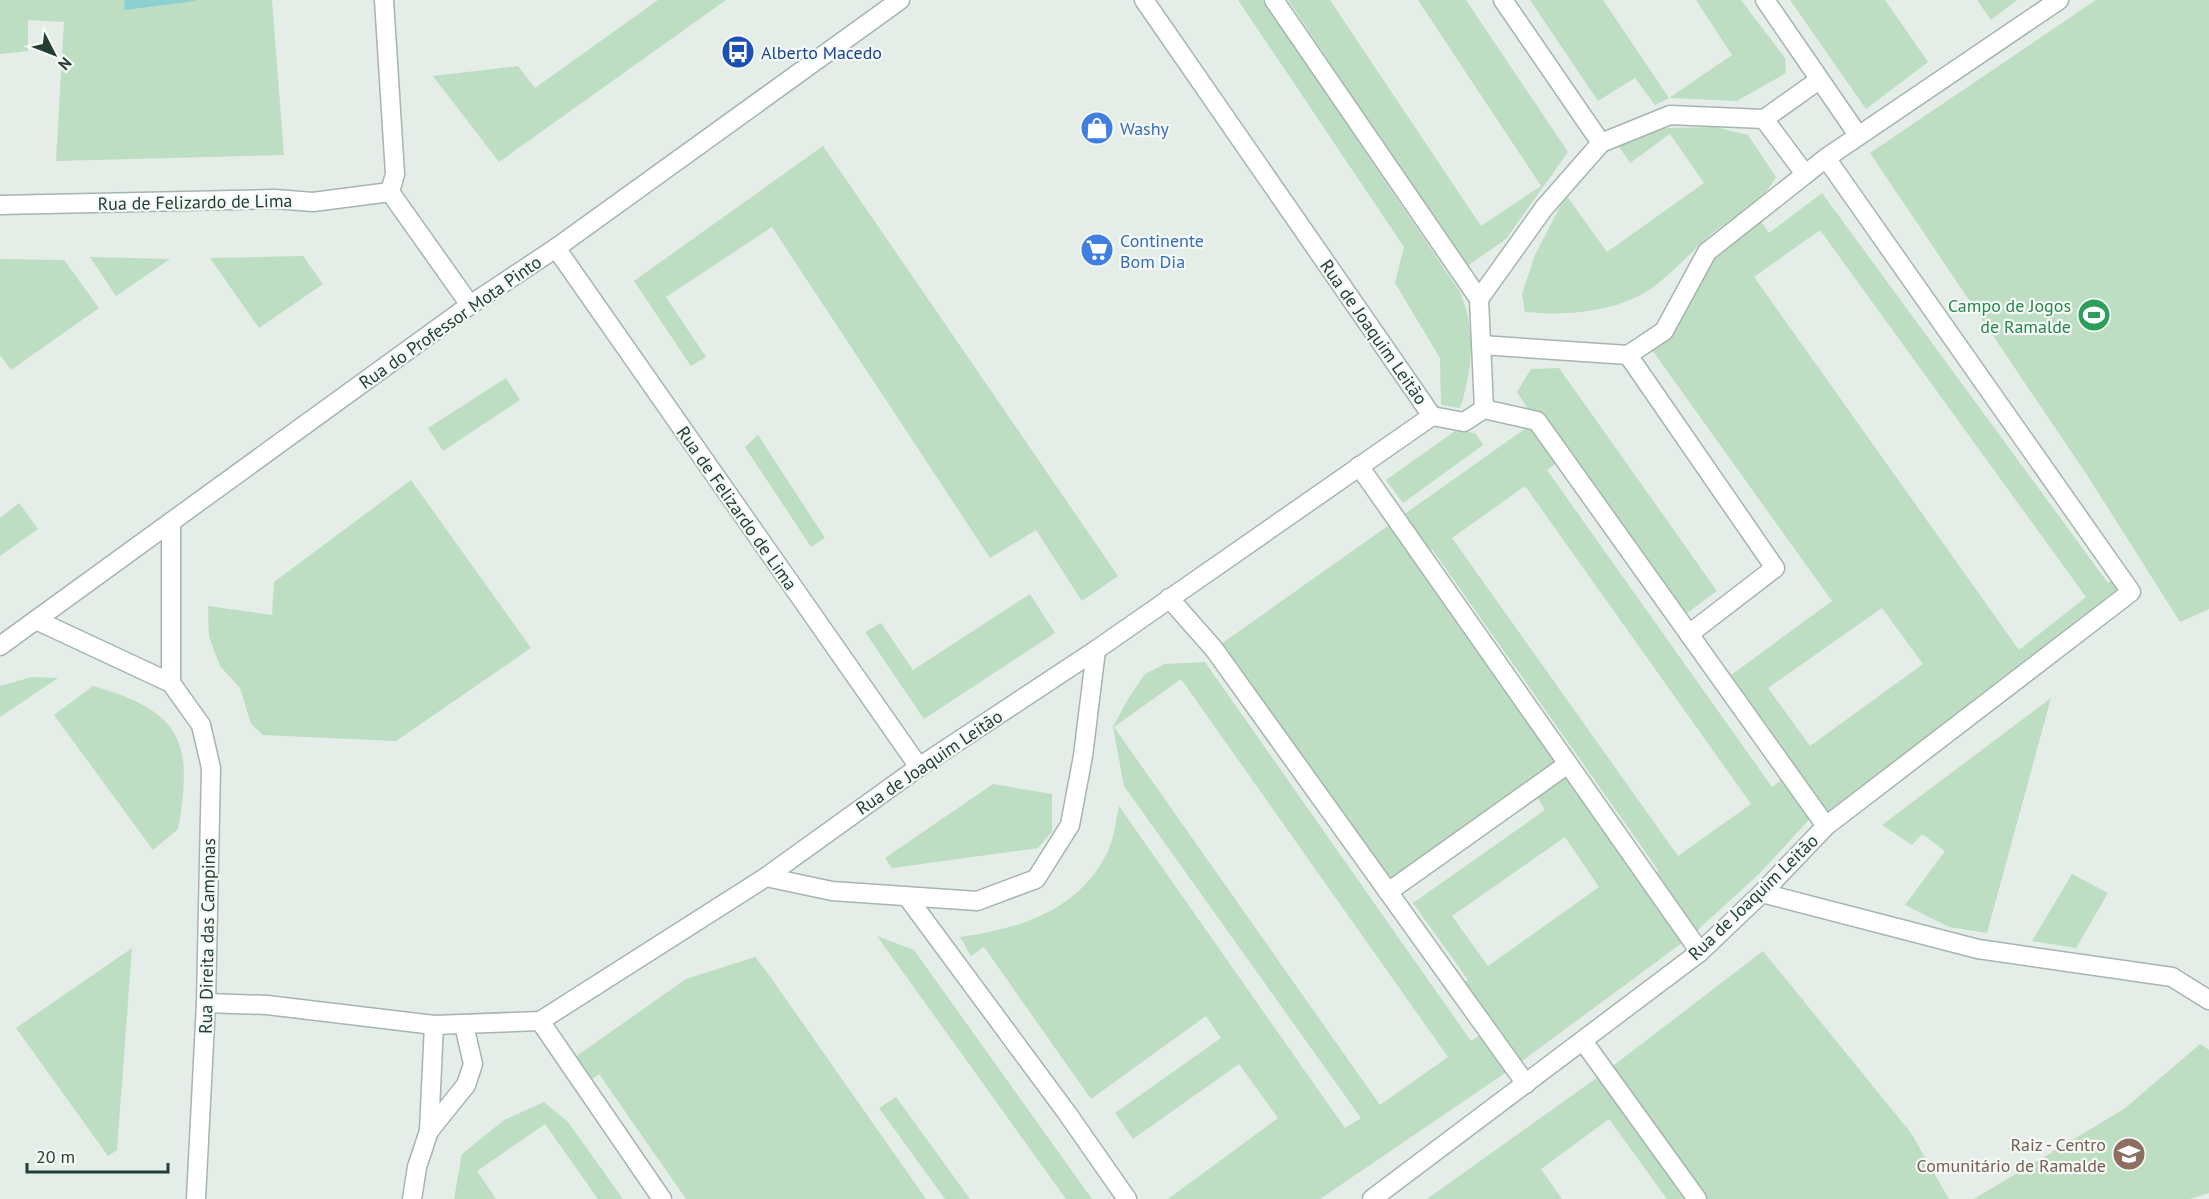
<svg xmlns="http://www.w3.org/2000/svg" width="2209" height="1199" viewBox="0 0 2209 1199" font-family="'PT Sans',sans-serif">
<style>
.green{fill:#bddec2;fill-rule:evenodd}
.water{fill:#8dd0d2}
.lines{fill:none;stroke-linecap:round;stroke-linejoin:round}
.minor-casing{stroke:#a6b5ae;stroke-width:21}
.tertiary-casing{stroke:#a6b5ae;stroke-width:21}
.minor{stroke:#fff;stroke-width:18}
.tertiary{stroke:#fff;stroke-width:18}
.labels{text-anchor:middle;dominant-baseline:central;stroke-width:4.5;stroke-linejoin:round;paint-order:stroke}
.transit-label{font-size:18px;fill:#164399;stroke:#f5faf6;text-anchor:start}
.shop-label{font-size:18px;fill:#366cbe;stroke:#f5faf6;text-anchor:start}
.street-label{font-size:18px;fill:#233f34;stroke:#f5faf6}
.leisure-label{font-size:18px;fill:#27864d;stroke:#f5faf6;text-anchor:end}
.education-label{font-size:18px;fill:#785e54;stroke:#f5faf6;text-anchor:end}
</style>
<rect width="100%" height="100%" fill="#e4ede8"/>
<g class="green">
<path d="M 0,0 L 272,0 L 284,155 L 56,161 L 64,22 L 28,20 L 28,51 L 0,54 Z"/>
<path d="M 658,0 L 726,0 L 499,162 L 433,76 L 518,66 L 535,88 Z"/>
<path d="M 1238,0 L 1263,0 L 1460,292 C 1476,330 1473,369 1460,408 L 1441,405 L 1440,358 L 1395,283 L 1404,247 Z"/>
<path d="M 1288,0 L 1330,0 L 1481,226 L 1541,186 L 1418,0 L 1466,0 L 1568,152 L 1506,239 L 1466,267 Z"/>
<path d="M 1530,0 L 1603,0 L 1669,98 L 1732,55 L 1696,0 L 1741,0 L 1785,58 L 1786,73 L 1737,101 L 1669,98 L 1655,105 L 1635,78 L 1598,101 Z"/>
<path d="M 1790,0 L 1885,0 L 1928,62 L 1866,109 Z"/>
<path d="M 1977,0 L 2017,0 L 1991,20 Z"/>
<path d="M 2096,0 L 2209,0 L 2209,609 L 2180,622 L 2089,478 L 1870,153 Z"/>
<path d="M 1716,127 L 1748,135 L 1776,177 C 1760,206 1741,212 1715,231 C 1696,247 1680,265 1661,281 C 1625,312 1571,316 1525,312 L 1522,294 L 1535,255 L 1566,195 L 1607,252 L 1704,183 L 1670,134 L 1630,163 L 1618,145 L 1665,128 Z"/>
<path d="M 823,146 L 1118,576 L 1082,601 L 1036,530 L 990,558 L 772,227 L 666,297 L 706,357 L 691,366 L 634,281 Z"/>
<path d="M 1822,193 L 2108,583 L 2119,574 L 2131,592 L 1826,826 L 1816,812 L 1760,873 L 1690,937 L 1514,1067 L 1320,1199 L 1168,1199 L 1278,1118 L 1239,1064 L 1133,1139 L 1115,1113 L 1221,1038 L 1206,1016 L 1091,1099 L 984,947 L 971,956 L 960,937 C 1020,929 1080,910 1108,851 C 1114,838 1116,820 1119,806 L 1345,1128 L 1361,1118 L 1124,786 L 1113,727 L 1128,699 L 1145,674 L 1165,664 L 1205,662 L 1471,1041 L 1487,1030 L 1457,987 L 1468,980 L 1413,903 L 1545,810 L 1533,790 L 1388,892 L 1214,649 L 1536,421 L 1517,392 L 1531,369 L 1559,368 L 1717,591 L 1679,619 L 1563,459 L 1547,470 L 1772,787 L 1789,774 L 1727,678 L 1832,601 L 1647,343 L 1707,252 L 1756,214 L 1769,233 ZM 1820,230 L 2086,597 L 2019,650 L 1754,277 ZM 1525,486 L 1751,804 L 1678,856 L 1452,538 ZM 1432,549 L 1658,870 L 1658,871 L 1649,877 L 1424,556 ZM 1882,608 L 1923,664 L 1810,746 L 1768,688 ZM 1181,679 L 1448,1057 L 1380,1105 L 1114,727 ZM 1565,837 L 1599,887 L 1488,966 L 1452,916 Z"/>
<path d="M 303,256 L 323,284 L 259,328 L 210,258 Z"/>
<path d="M 90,257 L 170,259 L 116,296 Z"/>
<path d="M 0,259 L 64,260 L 99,308 L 11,370 L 0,355 Z"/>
<path d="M 506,378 L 520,400 L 443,451 L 428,428 Z"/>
<path d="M 1455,431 L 1475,433 L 1483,445 L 1403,503 L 1386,480 Z"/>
<path d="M 758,435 L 825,538 L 811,547 L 745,447 Z"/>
<path d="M 411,480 L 531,648 L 396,741 L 263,735 L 251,724 L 240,688 L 220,666 L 209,637 L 208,606 L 272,615 L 274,582 Z"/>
<path d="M 19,503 L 38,529 L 0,556 L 0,518 Z"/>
<path d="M 1030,594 L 1055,633 L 924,719 L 865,632 L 881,623 L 913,670 Z"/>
<path d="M 32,677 L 58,678 L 0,717 L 0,686 Z"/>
<path d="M 93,686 C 181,711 194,741 178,829 L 153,850 L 54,715 Z"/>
<path d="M 2051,698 L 1987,933 L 1949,927 L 1905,905 L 1945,851 L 1922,834 L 1912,845 L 1882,825 Z"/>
<path d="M 993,784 L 1052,794 L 1052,832 L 1038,848 L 892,868 L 885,858 Z"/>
<path d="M 2072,874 L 2108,893 L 2076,948 L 2032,941 Z"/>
<path d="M 877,936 L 914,950 L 1092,1199 L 1066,1199 Z"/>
<path d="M 132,948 L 117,1150 L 108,1156 L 16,1028 Z"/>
<path d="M 1763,951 L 1911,1133 L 1949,1199 L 1667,1199 L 1609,1119 L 1541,1169 L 1562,1199 L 1427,1199 L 1605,1072 Z"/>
<path d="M 755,957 L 769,975 L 926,1199 L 686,1199 L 599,1074 L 584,1085 L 568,1062 L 686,979 Z"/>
<path d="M 2200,1044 L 2209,1050 L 2209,1193 L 2190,1199 L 1974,1199 L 2124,1109 Z"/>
<path d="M 896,1097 L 970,1199 L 945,1199 L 879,1108 Z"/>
<path d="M 544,1102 L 568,1122 L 623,1199 L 598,1199 L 545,1124 L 477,1171 L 496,1199 L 454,1199 L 462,1154 L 504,1120 Z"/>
</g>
<path class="water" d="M 124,0 L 195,0 L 195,1 L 125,10 Z"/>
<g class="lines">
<g class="minor-casing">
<g id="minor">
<path d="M 384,0 L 395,174 L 390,192 L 470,305"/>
<path d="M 1274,0 L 1479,299 L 1484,409"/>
<path d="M 1503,0 L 1601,143"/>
<path d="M 1765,0 L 1858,135"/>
<path d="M 1764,119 L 1819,80"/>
<path d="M 0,205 L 275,199 L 313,202 L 390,192"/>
<path d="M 556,248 L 919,767"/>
<path d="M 1479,299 L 1544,208 L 1601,143 L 1670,115 L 1764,119 L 1805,174"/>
<path d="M 1481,345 L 1628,355 L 1664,331 L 1707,252 L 1826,158 L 2059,0"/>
<path d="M 1628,355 L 1775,568 L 1689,634"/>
<path d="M 1432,416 L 1464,422 L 1484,409 L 1537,421 L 1826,826"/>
<path d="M 1359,466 L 1700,952"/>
<path d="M 171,522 L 171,683"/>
<path d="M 1169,598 L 1214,649 L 1526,1084"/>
<path d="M 36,620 L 171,683 L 201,725 L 211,768 L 206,1003 L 196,1199"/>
<path d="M 766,877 L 832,891 L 977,901 L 1036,879 L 1070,825 L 1083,756 L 1096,650"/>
<path d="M 1388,892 L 1568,764"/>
<path d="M 1762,893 L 1978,949 L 2172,977 L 2209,1000"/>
<path d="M 908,898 L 1067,1113 L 1127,1199"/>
<path d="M 206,1003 L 267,1005 L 434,1025 L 540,1021 L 766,877 L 919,767 L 1096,650 L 1432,416 L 1144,0"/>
<path d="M 540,1021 L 662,1199"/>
<path d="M 1583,1041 L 1697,1199"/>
<path d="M 429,1131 L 466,1085 L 473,1064 L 464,1025"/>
<path d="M 412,1199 L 417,1167 L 429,1131 L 434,1025"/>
<path d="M 1372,1199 L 1700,952 L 1762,893 L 1826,826 L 2131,592 L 1826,158"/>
</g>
</g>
<g class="tertiary-casing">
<path id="tertiary" d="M 0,646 L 470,305 L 556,248 L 900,0"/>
</g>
<use href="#minor" class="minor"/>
<use href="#tertiary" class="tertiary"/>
</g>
<defs>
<g id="bus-disc" transform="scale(1.725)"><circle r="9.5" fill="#1a4fb4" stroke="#f5faf6"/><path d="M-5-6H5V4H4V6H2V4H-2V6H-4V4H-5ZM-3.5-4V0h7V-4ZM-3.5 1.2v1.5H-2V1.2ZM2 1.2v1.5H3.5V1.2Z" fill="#fff"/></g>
<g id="shop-disc" transform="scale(1.725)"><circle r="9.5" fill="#3f7fe0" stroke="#f5faf6"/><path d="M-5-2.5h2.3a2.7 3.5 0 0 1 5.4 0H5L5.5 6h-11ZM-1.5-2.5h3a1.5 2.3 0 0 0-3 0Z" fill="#fff"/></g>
<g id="supermarket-disc" transform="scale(1.725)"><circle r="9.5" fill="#3f7fe0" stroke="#f5faf6"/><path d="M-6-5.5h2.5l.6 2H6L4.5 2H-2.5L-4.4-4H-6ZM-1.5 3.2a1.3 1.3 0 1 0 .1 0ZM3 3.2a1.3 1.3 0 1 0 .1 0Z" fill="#fff"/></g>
<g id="stadium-disc" transform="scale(1.725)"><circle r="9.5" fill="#2e9e5b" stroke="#f5faf6"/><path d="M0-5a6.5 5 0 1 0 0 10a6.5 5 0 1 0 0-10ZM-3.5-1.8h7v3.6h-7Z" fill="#fff"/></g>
<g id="school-disc" transform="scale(1.725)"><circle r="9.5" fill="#8d6e63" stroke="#f5faf6"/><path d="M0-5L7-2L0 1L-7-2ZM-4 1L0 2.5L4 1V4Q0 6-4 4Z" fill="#fff"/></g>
</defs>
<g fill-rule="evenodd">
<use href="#bus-disc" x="738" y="52"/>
<use href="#shop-disc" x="1097" y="128"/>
<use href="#supermarket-disc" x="1097" y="250"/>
<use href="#stadium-disc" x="2094" y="315"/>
<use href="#school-disc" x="2129" y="1154"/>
</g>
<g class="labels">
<g class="transit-label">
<text x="761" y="52">Alberto Macedo</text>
</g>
<g class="shop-label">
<text x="1120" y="128">Washy</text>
<text x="1120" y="240">Continente<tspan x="1120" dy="21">Bom Dia</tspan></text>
</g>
<g class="street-label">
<text transform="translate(195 202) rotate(-1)">Rua de Felizardo de Lima</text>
<text transform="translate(450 322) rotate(-35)">Rua do Professor Mota Pinto</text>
<text transform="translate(1374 332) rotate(55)">Rua de Joaquim Leitão</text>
<text transform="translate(737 508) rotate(55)">Rua de Felizardo de Lima</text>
<text transform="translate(929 762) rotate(-34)">Rua de Joaquim Leitão</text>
<text transform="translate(1753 897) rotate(-44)">Rua de Joaquim Leitão</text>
<text transform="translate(207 936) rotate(-89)">Rua Direita das Campinas</text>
</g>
<g class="leisure-label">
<text x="2071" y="305">Campo de Jogos<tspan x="2071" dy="21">de Ramalde</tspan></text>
</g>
<g class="education-label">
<text x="2106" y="1144">Raiz - Centro<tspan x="2106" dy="21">Comunitário de Ramalde</tspan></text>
</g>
</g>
<g transform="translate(54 54) rotate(132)" stroke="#f5faf6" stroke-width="4.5" paint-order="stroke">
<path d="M0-4.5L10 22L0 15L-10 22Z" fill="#233f34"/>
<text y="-9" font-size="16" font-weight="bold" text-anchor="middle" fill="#233f34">N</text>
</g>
<path d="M27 1163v9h141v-9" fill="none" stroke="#233f34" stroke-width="3"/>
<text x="36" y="1163" font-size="18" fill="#233f34" stroke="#f5faf6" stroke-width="4.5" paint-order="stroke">20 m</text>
</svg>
